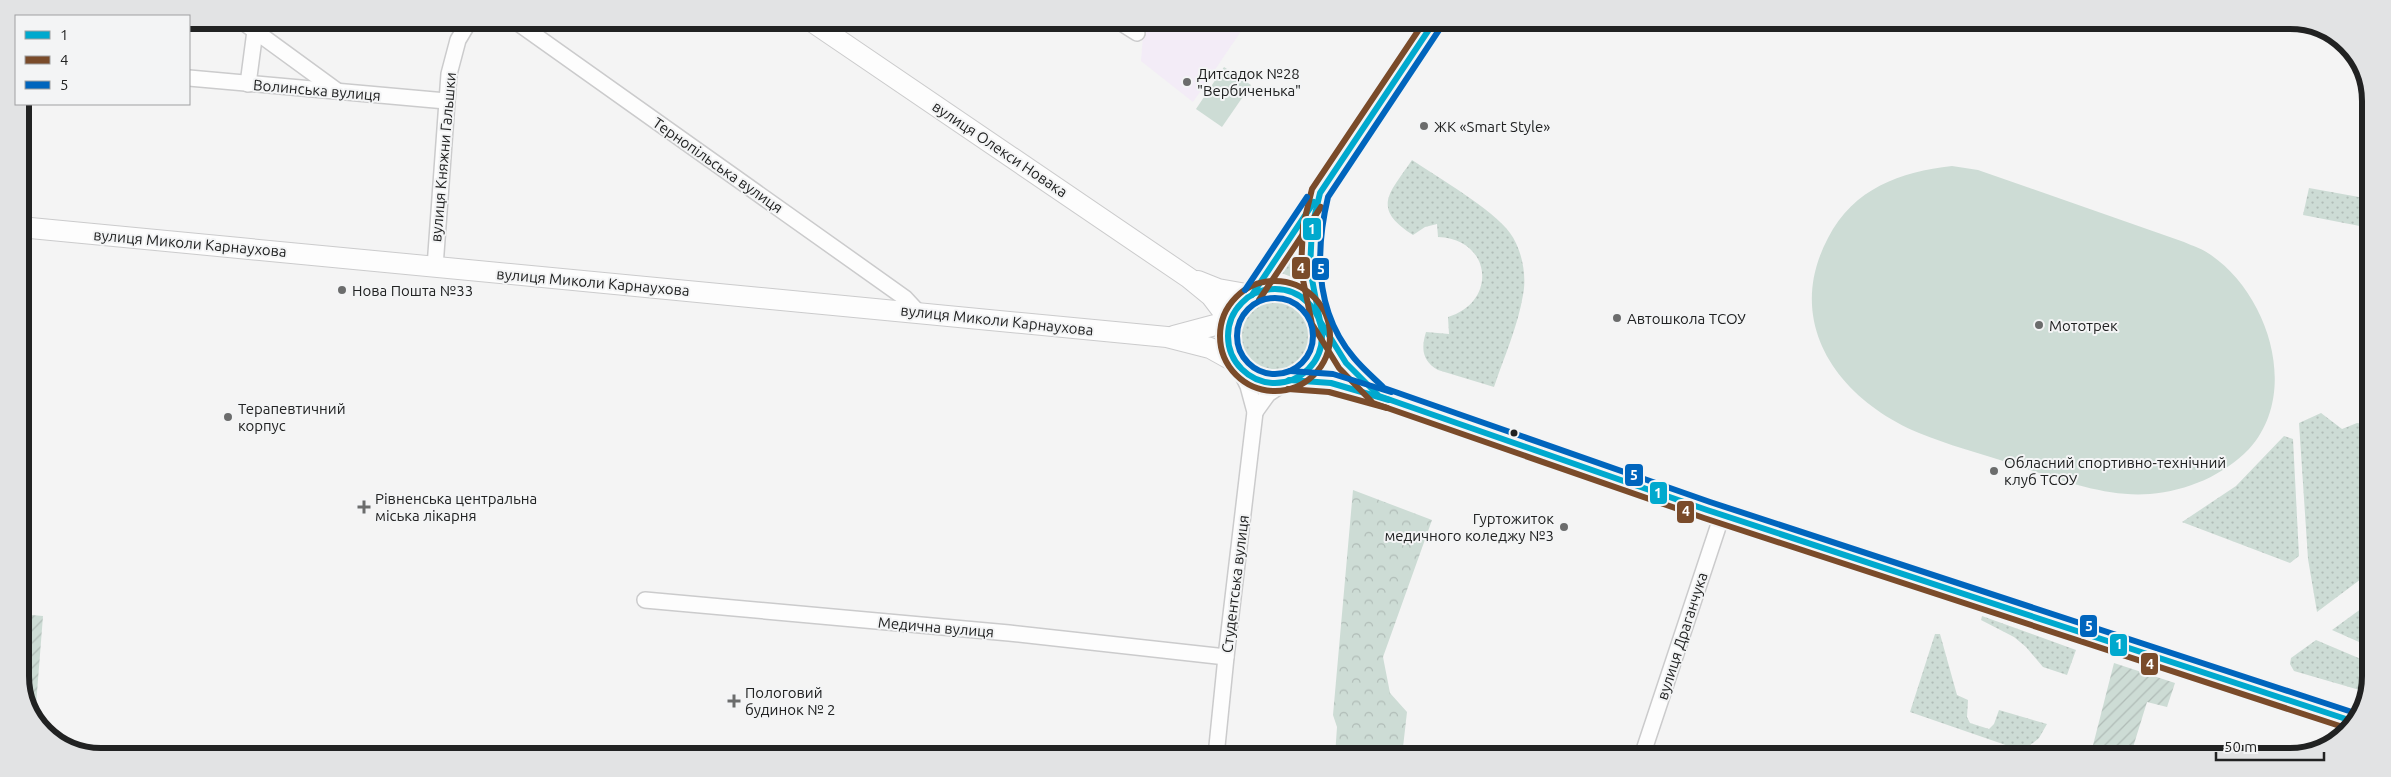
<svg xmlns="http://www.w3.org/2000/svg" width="2391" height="777" viewBox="0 0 2391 777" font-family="Ubuntu,sans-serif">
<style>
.education{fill:#f3ecf7}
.grass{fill:url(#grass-dots)}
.park{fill:url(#park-crowns)}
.garden{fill:url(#garden-furrows)}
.pitch{fill:#cddcd5}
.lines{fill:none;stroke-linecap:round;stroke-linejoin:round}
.minor-casing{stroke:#cbcbcc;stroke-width:18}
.secondary-casing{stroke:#cbcbcc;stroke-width:22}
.minor{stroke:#fdfdfd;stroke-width:15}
.secondary{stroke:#fdfdfd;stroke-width:20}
.bus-1-casing{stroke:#f3f4f5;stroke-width:10}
.bus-2-casing{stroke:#f3f4f5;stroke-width:10}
.bus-3-casing{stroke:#f3f4f5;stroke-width:10}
.bus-1{stroke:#00a9ce;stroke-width:6}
.bus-2{stroke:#7a4b2a;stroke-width:6}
.bus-3{stroke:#0065bd;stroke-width:6}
.poi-dot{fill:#6b6c6c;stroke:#f3f4f5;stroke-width:2}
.bus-dot{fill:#212222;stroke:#f3f4f5;stroke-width:2}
.labels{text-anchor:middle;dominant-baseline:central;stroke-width:4;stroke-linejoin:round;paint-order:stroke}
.poi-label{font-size:15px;fill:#212222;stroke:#f3f4f5;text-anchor:start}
.street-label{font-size:15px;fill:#212222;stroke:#f3f4f5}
.rim{fill:none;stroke:#212222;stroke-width:6}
.line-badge{stroke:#f3f4f5;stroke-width:2}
.badge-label{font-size:14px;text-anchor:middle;font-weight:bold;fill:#fff}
</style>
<defs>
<pattern id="grass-dots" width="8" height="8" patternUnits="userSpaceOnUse" patternTransform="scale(1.25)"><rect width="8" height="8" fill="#cddcd5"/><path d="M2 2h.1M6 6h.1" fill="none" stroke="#b0bcb7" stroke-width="1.8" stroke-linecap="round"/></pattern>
<pattern id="park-crowns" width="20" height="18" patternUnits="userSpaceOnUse" patternTransform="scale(1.25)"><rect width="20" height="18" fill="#cddcd5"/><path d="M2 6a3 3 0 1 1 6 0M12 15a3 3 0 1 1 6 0" fill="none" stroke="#b0bcb7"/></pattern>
<pattern id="garden-furrows" width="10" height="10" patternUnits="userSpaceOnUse" patternTransform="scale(1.25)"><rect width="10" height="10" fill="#cddcd5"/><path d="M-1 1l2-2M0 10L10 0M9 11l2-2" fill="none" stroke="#b0bcb7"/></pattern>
</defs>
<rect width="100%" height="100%" fill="#f4f4f4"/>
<path class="education" d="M 1144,21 L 1248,21 L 1193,102 L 1141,61 Z"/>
<g class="grass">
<path d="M 1412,160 C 1437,177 1494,210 1510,233 C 1522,249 1527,276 1523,295 C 1518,326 1504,357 1494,387 L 1438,370 C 1422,361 1421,348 1426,332 L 1449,334 L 1448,317 C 1498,302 1492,239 1438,237 L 1437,224 L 1425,227 L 1413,235 C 1371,208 1389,194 1412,160 Z"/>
<path d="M 2309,188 L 2370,199 L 2370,228 L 2303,215 Z"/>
<path d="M 1293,243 L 1294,278 L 1284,274 L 1271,274 Z"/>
<circle cx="1275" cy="336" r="38"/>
<path d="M 2321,413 L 2342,429 L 2357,423 L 2369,425 L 2369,573 L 2317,612 L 2308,559 L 2299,423 Z"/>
<path d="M 2284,436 L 2293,439 L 2299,556 L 2290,563 L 2182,522 L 2236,486 Z"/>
<path d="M 2369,603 L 2368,646 L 2332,630 Z"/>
<path d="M 1982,616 L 2076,650 L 2067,675 L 2043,667 L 2026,647 L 2014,637 L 1981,620 Z"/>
<path d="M 1935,634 L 1940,634 L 1957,695 L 1968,700 L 1967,717 L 1970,723 L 1989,729 L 1994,724 L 1999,710 L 2047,724 L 2039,738 L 2023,751 L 1910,712 Z"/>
<path d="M 2316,640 L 2368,662 L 2368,689 L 2363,691 L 2294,671 L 2290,664 L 2291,658 Z"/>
</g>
<path class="park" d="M 1353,490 L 1432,520 L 1383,657 L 1390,693 L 1407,712 L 1402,756 L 1335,756 L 1337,727 L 1333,715 Z"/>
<g class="garden">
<path d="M 20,614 L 43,616 L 35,718 L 20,682 Z"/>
<path d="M 2114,663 L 2175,683 L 2167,707 L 2147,702 L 2130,757 L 2090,757 Z"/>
</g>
<g class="pitch">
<path d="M 1224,67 L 1251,85 L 1222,127 L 1196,109 Z"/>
<path d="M 1952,166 L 1978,170 L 2184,242 C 2193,246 2203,249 2211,255 C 2269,295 2300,393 2249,449 C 2224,475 2187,491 2150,494 C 2103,498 2053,477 2009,463 C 1979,453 1948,445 1919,433 C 1838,399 1783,323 1828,238 C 1854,188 1900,172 1952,166 Z"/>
</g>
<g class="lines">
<g class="minor-casing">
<g id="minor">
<path d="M 240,20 L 336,90"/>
<path d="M 515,21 L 905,298 L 918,312"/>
<path d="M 1118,21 L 1137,33"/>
<path d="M 189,78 L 446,101"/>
<path d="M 248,84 L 255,31"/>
<path d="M 435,267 L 449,74 L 458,40 L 470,20"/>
<path d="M 1255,412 L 1268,394 L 1289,380"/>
<path d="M 645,600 L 1009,633 L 1226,657"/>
<path d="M 1216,756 L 1226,657 L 1255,412 L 1248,386 L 1237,363"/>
<path d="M 1642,756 L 1722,515"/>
</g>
</g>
<g class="secondary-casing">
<g id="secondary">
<path d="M 811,21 L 1189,278 L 1211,296 L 1230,321 L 1174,336"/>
<path d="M 1318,203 L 1312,227 L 1310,269 L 1320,321 L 1346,363 L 1377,394"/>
<path d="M 20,227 L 1167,337 L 1210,348 L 1237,363"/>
<path d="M 1198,281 L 1218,289 L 1252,295 L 1434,22"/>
<circle cx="1275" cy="336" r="47"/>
<path d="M 1289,380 L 1331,383 L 1379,396 L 1707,510 L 2352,721"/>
</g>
</g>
<use href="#minor" class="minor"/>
<use href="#secondary" class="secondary"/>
<g class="bus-1-casing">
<g id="bus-1">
<path d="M 1434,22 L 1320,193 L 1312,227 L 1310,269 L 1320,321 L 1346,363 L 1379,396 L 1707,510 L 2349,720"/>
<circle cx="1275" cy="336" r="47"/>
<path d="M 1252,295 L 1314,202"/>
<path d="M 1289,380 L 1331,383 L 1389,400"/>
</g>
</g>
<g class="bus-2-casing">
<g id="bus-2">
<path d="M 1424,22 L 1312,189 L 1303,226 L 1301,270 L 1312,324 L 1339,368 L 1373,403 L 1704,518 L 2346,728"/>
<circle cx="1275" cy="336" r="55"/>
<path d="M 1259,300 L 1321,207"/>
<path d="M 1288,389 L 1329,392 L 1387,408"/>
</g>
</g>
<g class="bus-3-casing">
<g id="bus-3">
<path d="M 1441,27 L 1328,197 C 1315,252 1315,312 1354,358 C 1363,369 1374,378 1384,388 L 1710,502 L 2352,712"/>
<path d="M 1245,290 L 1307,197"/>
<circle cx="1275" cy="336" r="38"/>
<path d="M 1290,371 L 1333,374 L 1391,392"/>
</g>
</g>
<use href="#bus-1" class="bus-1"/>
<use href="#bus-2" class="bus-2"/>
<use href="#bus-3" class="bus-3"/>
</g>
<g class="poi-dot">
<circle cx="1187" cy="82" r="5"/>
<circle cx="1424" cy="126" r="5"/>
<circle cx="342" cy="290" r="5"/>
<circle cx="1617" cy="318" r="5"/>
<circle cx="2039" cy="325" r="5"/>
<circle cx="228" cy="417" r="5"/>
<circle cx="1994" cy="471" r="5"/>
<path d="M361.5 499.5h5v5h5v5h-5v5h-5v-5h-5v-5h5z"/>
<circle cx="1564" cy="527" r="5"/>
<path d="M731.5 693.5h5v5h5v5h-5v5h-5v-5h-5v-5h5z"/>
</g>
<circle class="bus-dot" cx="1514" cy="433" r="4.5"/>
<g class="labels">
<g class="poi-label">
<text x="1197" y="73">Дитсадок №28<tspan x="1197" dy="17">"Вербиченька"</tspan></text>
<text x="1434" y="126">ЖК «Smart Style»</text>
<text x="352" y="290">Нова Пошта №33</text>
<text x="1627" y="318">Автошкола ТСОУ</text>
<text x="2049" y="325">Мототрек</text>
<text x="238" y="408">Терапевтичний<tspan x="238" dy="17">корпус</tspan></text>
<text x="2004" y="462">Обласний спортивно-технічний<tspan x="2004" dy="17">клуб ТСОУ</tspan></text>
<text x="375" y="498">Рівненська центральна<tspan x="375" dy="17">міська лікарня</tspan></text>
<text x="1554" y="518" text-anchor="end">Гуртожиток<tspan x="1554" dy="17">медичного коледжу №3</tspan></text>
<text x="745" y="692">Пологовий<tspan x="745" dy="17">будинок № 2</tspan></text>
</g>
<g class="street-label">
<text transform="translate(317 90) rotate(5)">Волинська вулиця</text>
<text transform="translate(1000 149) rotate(34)">вулиця Олекси Новака</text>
<text transform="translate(443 157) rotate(-85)">вулиця Княжни Гальшки</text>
<text transform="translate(718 165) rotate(35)">Тернопільська вулиця</text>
<text transform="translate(190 243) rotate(5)">вулиця Миколи Карнаухова</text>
<text transform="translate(593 282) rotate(5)">вулиця Миколи Карнаухова</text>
<text transform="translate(997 320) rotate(6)">вулиця Миколи Карнаухова</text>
<text transform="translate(1235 584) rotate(-83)">Студентська вулиця</text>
<text transform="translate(936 627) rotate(5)">Медична вулиця</text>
<text transform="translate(1682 636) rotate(-72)">вулиця Драганчука</text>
</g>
</g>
<path d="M0 0H2391V777H0ZM101 29H2290A72 72 0 0 1 2362 101V676A72 72 0 0 1 2290 748H101A72 72 0 0 1 29 676V101A72 72 0 0 1 101 29Z" fill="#e2e3e4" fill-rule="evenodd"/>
<path class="rim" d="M101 29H2290A72 72 0 0 1 2362 101V676A72 72 0 0 1 2290 748H101A72 72 0 0 1 29 676V101A72 72 0 0 1 101 29Z"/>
<g class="line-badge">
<rect x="1302" y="217" width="20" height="24" rx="5" fill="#00a9ce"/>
<rect x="1291" y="256" width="20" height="24" rx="5" fill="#7a4b2a"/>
<rect x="1311" y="257" width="19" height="24" rx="5" fill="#0065bd"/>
<rect x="1624" y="463" width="20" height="24" rx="5" fill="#0065bd"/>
<rect x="1649" y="481" width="19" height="24" rx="5" fill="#00a9ce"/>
<rect x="1676" y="500" width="19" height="24" rx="5" fill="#7a4b2a"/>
<rect x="2079" y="614" width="19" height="24" rx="5" fill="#0065bd"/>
<rect x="2109" y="633" width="19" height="24" rx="5" fill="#00a9ce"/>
<rect x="2140" y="652" width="19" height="24" rx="5" fill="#7a4b2a"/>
</g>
<g class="badge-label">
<text x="1312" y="234">1</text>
<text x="1301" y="273">4</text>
<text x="1321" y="274">5</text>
<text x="1634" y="480">5</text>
<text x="1658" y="498">1</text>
<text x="1686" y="516">4</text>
<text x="2089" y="631">5</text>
<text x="2119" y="649">1</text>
<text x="2150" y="669">4</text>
</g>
<rect x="15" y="15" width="175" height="90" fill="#f3f4f5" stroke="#9fa0a1"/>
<rect x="25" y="31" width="25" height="8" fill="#00a9ce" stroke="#9fa0a1"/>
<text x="60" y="40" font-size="15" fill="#212222">1</text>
<rect x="25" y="56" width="25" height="8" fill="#7a4b2a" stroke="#9fa0a1"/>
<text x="60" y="65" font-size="15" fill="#212222">4</text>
<rect x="25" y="81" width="25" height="8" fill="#0065bd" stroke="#9fa0a1"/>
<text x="60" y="90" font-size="15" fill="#212222">5</text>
<path d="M2216 752v8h108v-8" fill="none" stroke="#212222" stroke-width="2.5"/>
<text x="2224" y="752" font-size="15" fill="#212222" stroke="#f3f4f5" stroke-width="4" paint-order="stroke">50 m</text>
</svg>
